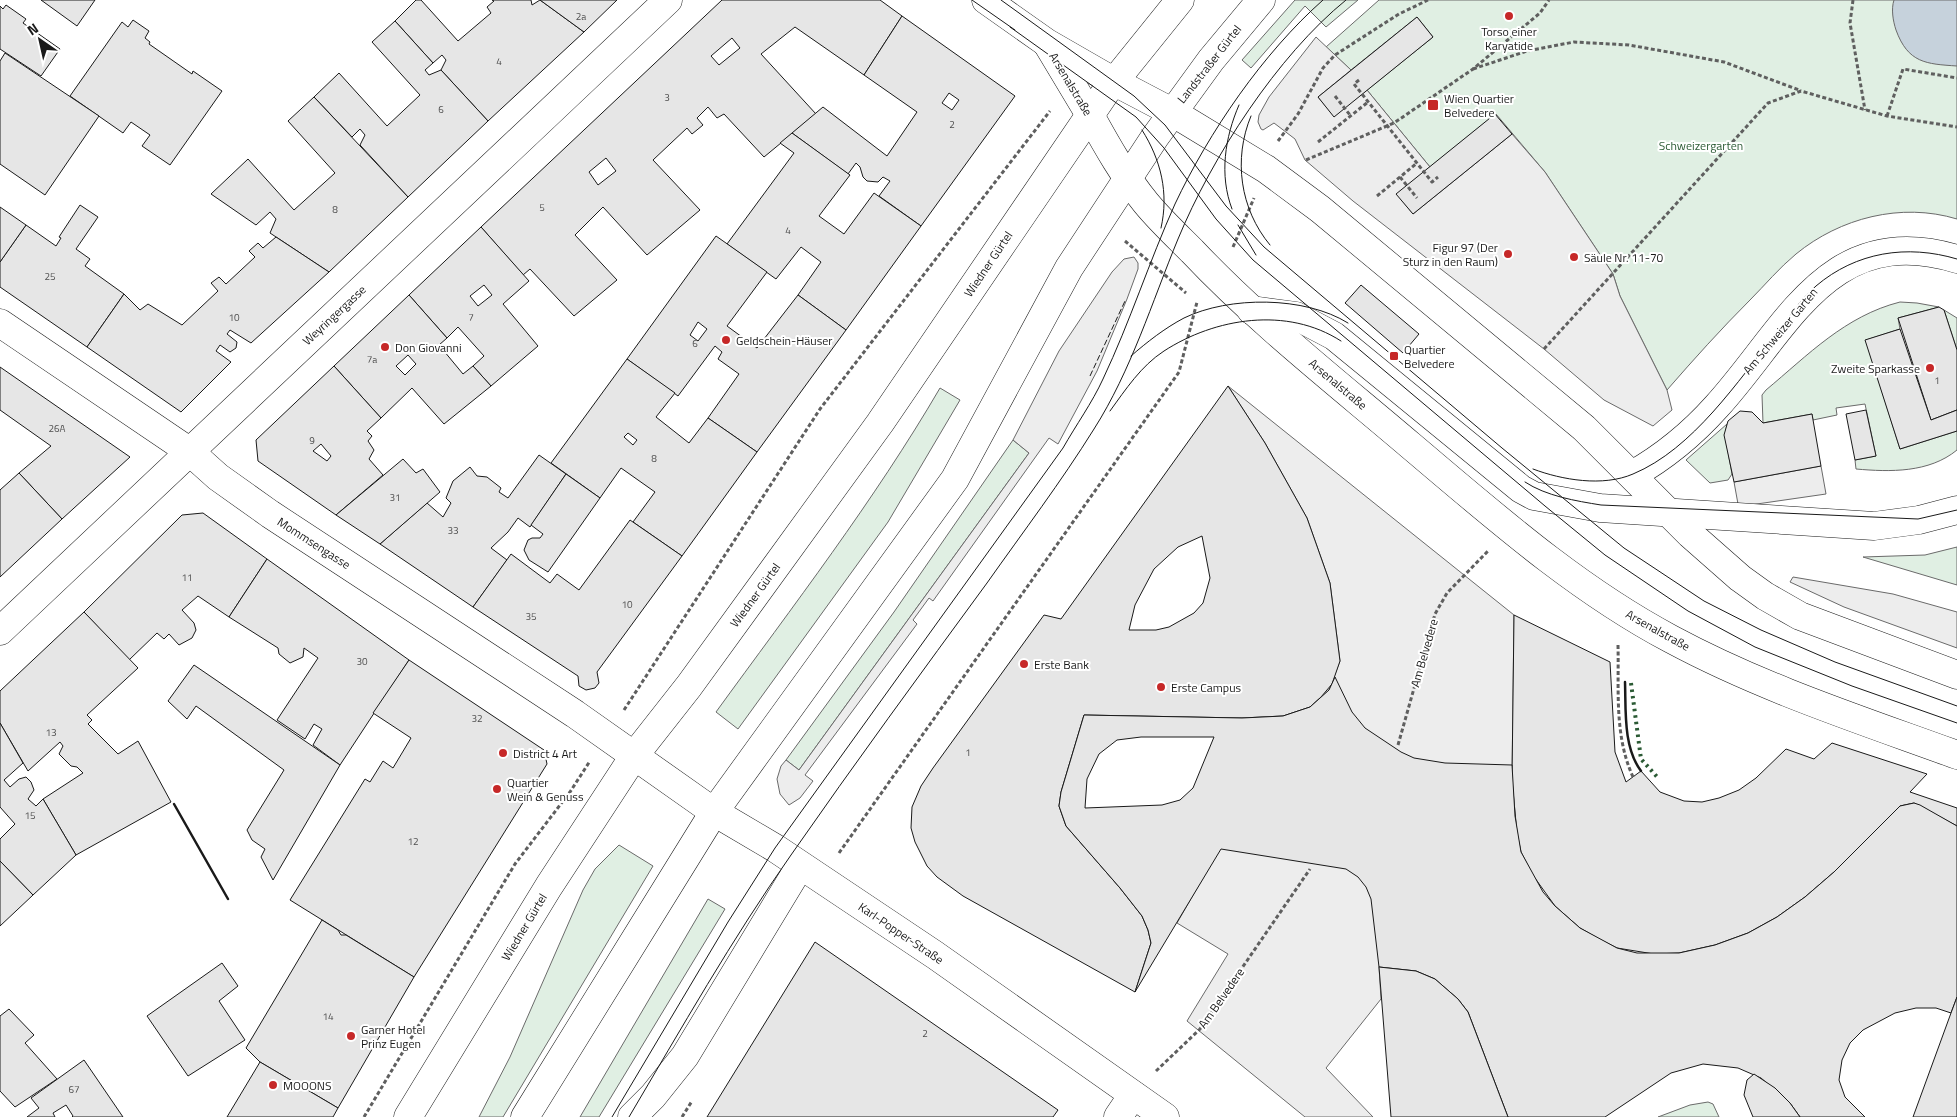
<svg xmlns="http://www.w3.org/2000/svg" width="1957" height="1117" viewBox="0 0 1957 1117" font-family="'Titillium Web',sans-serif">
<style>
.green{fill:#e0efe3;stroke:#6a6a6a}
.parking{fill:#ededed;stroke:#6a6a6a}
.water{fill:#c6d2dc;stroke:#6a6a6a}
.building{fill:#e6e6e6;stroke:#1a1a1a;fill-rule:evenodd}
.lines{fill:none;stroke-linecap:round;stroke-linejoin:round}
.minor-casing{stroke:#1a1a1a;stroke-width:29}
.major-casing{stroke:#1a1a1a;stroke-width:29}
.path{stroke:#5f5f5f;stroke-width:3;stroke-dasharray:4 2.5;stroke-linecap:butt}
.minor{stroke:#fff;stroke-width:28}
.major{stroke:#fff;stroke-width:28}
.tram{stroke:#1a1a1a;stroke-width:1}
.hedge{stroke:#2b5a34;stroke-width:4;stroke-dasharray:2.5 4;stroke-linecap:butt}
.fence{stroke:#1a1a1a;stroke-width:1;stroke-dasharray:6 2.5;stroke-linecap:butt}
.wall{stroke:#1a1a1a;stroke-width:2.5}
.poi-dot{fill:#c62828;stroke:#fff;stroke-width:2}
.labels{text-anchor:middle;dominant-baseline:central;stroke-width:4;stroke-linejoin:round;paint-order:stroke}
.number-label{font-size:10px;fill:#4d4d4d}
.poi-label{font-size:12px;fill:#1a1a1a;stroke:#fff;text-anchor:start}
.street-label{font-size:12px;fill:#1a1a1a;stroke:#fff}
.park-label{font-size:12px;fill:#2b5a34;stroke:#fff}
</style>
<rect width="100%" height="100%" fill="#fff"/>
<g class="green">
<path d="M 1295,0 L 1358,0 L 1326,27 L 1305,6 L 1251,68 L 1242,60 Z"/>
<path d="M 1379,0 L 1957,0 L 1957,219 C 1901,202 1840,218 1796,254 C 1779,268 1765,285 1750,300 C 1721,329 1694,359 1667,390 L 1620,296 L 1613,274 L 1545,172 L 1496,114 L 1430,167 L 1367,90 L 1433,37 L 1417,17 L 1351,70 L 1326,47 Z"/>
<path d="M 1900,302 L 1917,303 L 1939,307 L 1898,318 L 1900,329 L 1866,340 L 1900,449 L 1957,431 L 1957,450 C 1929,473 1890,472 1856,469 L 1855,460 L 1876,456 L 1865,404 L 1836,408 L 1837,415 L 1813,420 L 1812,414 L 1763,423 L 1762,395 L 1766,390 C 1808,355 1845,316 1900,302 Z"/>
<path d="M 1944,310 L 1957,318 L 1957,350 Z"/>
<path d="M 940,388 L 960,400 L 888,522 L 738,729 L 716,712 C 793,606 874,501 940,388 Z"/>
<path d="M 1727,424 L 1725,435 L 1732,474 L 1728,480 L 1710,483 L 1686,460 Z"/>
<path d="M 1013,440 L 1029,453 L 799,770 L 786,760 L 894,612 Z"/>
<path d="M 1957,547 L 1957,585 L 1863,557 L 1925,555 Z"/>
<path d="M 619,845 L 653,866 L 503,1117 L 479,1117 L 510,1057 L 583,890 L 595,869 Z"/>
<path d="M 708,899 L 725,909 L 599,1117 L 580,1117 Z"/>
<path d="M 1708,1102 L 1713,1104 L 1719,1117 L 1658,1117 L 1690,1105 Z"/>
</g>
<g class="parking">
<path d="M 1316,37 L 1351,70 L 1318,97 L 1334,116 L 1367,90 L 1430,167 L 1397,194 L 1413,214 L 1512,134 L 1545,172 L 1613,274 L 1620,296 L 1667,390 L 1672,410 L 1653,426 L 1604,400 L 1544,349 L 1353,201 L 1305,160 L 1295,139 L 1274,123 L 1263,130 L 1261,129 L 1258,122 L 1259,115 L 1269,97 Z"/>
<path d="M 1134,257 L 1138,263 L 1138,269 L 1127,299 L 1097,371 L 1058,444 L 1049,438 L 933,601 L 929,598 L 913,620 L 917,624 L 805,775 L 813,781 L 800,798 L 789,805 L 780,794 L 777,779 L 781,766 L 786,760 L 799,770 L 1029,453 L 1013,440 L 1059,351 L 1112,272 L 1124,259 Z"/>
<path d="M 1228,386 L 1514,615 L 1512,780 L 1379,967 L 1381,999 L 1326,1068 L 1373,1117 L 1305,1117 L 1187,1021 L 1228,954 L 1177,923 L 1298,712 L 1310,707 L 1329,690 L 1340,661 L 1330,583 L 1307,518 L 1265,443 Z"/>
<path d="M 1821,466 L 1826,494 L 1743,506 L 1738,504 L 1734,482 Z"/>
<path d="M 1793,577 L 1893,594 L 1957,612 L 1957,648 L 1844,607 L 1790,582 Z"/>
</g>
<path class="water" d="M 1894,0 L 1957,0 L 1957,66 C 1926,64 1908,63 1896,30 C 1893,21 1891,9 1894,0 Z"/>
<g class="building">
<path d="M 41,0 L 95,0 L 77,26 Z"/>
<path d="M 416,0 L 421,0 L 458,41 L 491,13 L 487,7 L 494,1 L 492,0 L 531,0 L 532,5 L 540,0 L 584,32 L 488,121 L 441,70 L 446,60 L 442,55 L 433,63 L 395,21 Z"/>
<path d="M 540,0 L 617,0 L 584,32 Z"/>
<path d="M 722,0 L 880,0 L 902,16 L 864,75 L 795,27 L 761,54 L 816,114 L 764,157 L 724,114 L 717,118 L 708,107 L 697,118 L 703,125 L 692,134 L 687,128 L 653,160 L 700,210 L 647,255 L 603,207 L 575,235 L 617,280 L 574,316 L 530,269 L 523,275 L 481,227 ZM 732,38 L 740,48 L 719,65 L 711,56 ZM 606,158 L 616,171 L 598,185 L 589,172 Z"/>
<path d="M 6,5 L 26,19 L 23,23 L 60,49 L 41,76 L 0,49 L 0,6 L 3,9 Z"/>
<path d="M 902,16 L 1015,96 L 921,226 L 879,196 L 890,181 L 883,177 L 878,182 L 867,181 L 863,177 L 860,167 L 856,163 L 848,174 L 792,133 L 823,107 L 887,156 L 917,112 L 864,75 ZM 949,93 L 959,100 L 952,110 L 942,103 Z"/>
<path d="M 1417,17 L 1433,37 L 1334,117 L 1318,97 Z"/>
<path d="M 133,20 L 149,31 L 145,38 L 150,42 L 149,44 L 192,74 L 193,71 L 222,91 L 170,165 L 142,146 L 150,135 L 131,122 L 123,133 L 70,96 L 122,22 L 128,27 Z"/>
<path d="M 395,21 L 433,63 L 425,70 L 429,75 L 441,70 L 488,121 L 408,197 L 360,145 L 365,135 L 360,129 L 352,137 L 314,97 L 339,73 L 387,126 L 420,95 L 372,42 Z"/>
<path d="M 5,53 L 99,116 L 45,195 L 0,164 L 0,61 Z"/>
<path d="M 314,97 L 408,197 L 329,272 L 270,233 L 276,219 L 270,212 L 256,225 L 211,194 L 248,159 L 294,210 L 335,173 L 288,121 Z"/>
<path d="M 1495,114 L 1512,134 L 1413,214 L 1396,194 Z"/>
<path d="M 792,133 L 850,175 L 819,216 L 844,234 L 874,193 L 921,226 L 846,330 L 798,295 L 821,262 L 801,247 L 776,279 L 727,244 L 794,153 L 780,143 Z"/>
<path d="M 80,205 L 98,217 L 76,249 L 90,259 L 85,266 L 124,294 L 87,347 L 0,287 L 0,262 L 26,225 L 56,246 L 61,238 L 59,237 Z"/>
<path d="M 0,207 L 26,225 L 0,262 Z"/>
<path d="M 481,227 L 529,281 L 503,304 L 538,346 L 491,386 L 473,366 L 484,356 L 458,327 L 447,338 L 409,295 ZM 484,285 L 492,295 L 478,306 L 470,296 Z"/>
<path d="M 716,236 L 767,272 L 727,326 L 757,348 L 798,295 L 846,330 L 757,452 L 708,418 L 739,374 L 718,359 L 722,352 L 715,346 L 678,396 L 627,359 ZM 698,322 L 707,329 L 698,341 L 690,335 Z"/>
<path d="M 276,237 L 329,272 L 251,343 L 230,330 L 227,334 L 237,342 L 236,348 L 230,352 L 220,345 L 216,351 L 231,362 L 181,412 L 87,347 L 124,294 L 140,310 L 148,304 L 182,325 L 218,291 L 211,283 L 219,277 L 226,284 L 255,257 L 249,251 L 258,243 L 263,248 Z"/>
<path d="M 1361,285 L 1419,334 L 1403,353 L 1345,303 Z"/>
<path d="M 409,295 L 447,338 L 439,345 L 463,374 L 473,366 L 491,386 L 444,424 L 412,388 L 381,418 L 334,366 ZM 408,355 L 416,364 L 405,375 L 396,366 Z"/>
<path d="M 1939,307 L 1944,310 L 1957,350 L 1957,410 L 1931,420 L 1898,318 Z"/>
<path d="M 1900,329 L 1931,420 L 1957,410 L 1957,431 L 1900,449 L 1865,340 Z"/>
<path d="M 627,359 L 675,393 L 656,417 L 689,443 L 708,418 L 757,452 L 682,556 L 633,522 L 655,492 L 621,468 L 600,498 L 551,463 ZM 628,433 L 637,440 L 633,445 L 624,437 Z"/>
<path d="M 334,366 L 381,418 L 367,431 L 372,436 L 368,441 L 374,450 L 369,459 L 383,475 L 336,515 L 258,461 L 256,440 ZM 321,444 L 331,456 L 327,461 L 313,451 Z"/>
<path d="M 0,367 L 130,457 L 62,519 L 19,473 L 51,446 L 0,410 Z"/>
<path d="M 1228,386 L 1265,443 L 1307,518 L 1330,583 L 1340,661 L 1332,684 L 1321,697 L 1310,707 L 1283,716 L 1242,718 L 1084,715 L 1061,792 L 1059,806 L 1066,826 L 1120,888 L 1142,916 L 1148,930 L 1151,943 L 1135,992 L 963,896 L 937,877 L 927,866 L 915,842 L 911,828 L 912,807 L 921,786 L 933,768 L 1044,615 L 1061,619 ZM 1202,536 L 1210,578 L 1203,603 L 1194,613 L 1169,627 L 1156,630 L 1129,630 L 1135,605 L 1154,569 L 1178,547 Z"/>
<path d="M 1866,410 L 1876,456 L 1855,460 L 1846,414 Z"/>
<path d="M 1740,411 L 1752,412 L 1763,423 L 1812,414 L 1821,466 L 1734,482 L 1724,435 L 1728,421 Z"/>
<path d="M 539,455 L 566,474 L 530,527 L 518,518 L 508,532 L 491,548 L 507,560 L 473,607 L 380,544 L 427,503 L 443,517 L 451,503 L 446,498 L 453,481 L 470,467 L 477,476 L 487,477 L 501,488 L 499,492 L 508,498 Z"/>
<path d="M 403,459 L 416,473 L 423,469 L 440,492 L 380,544 L 336,515 Z"/>
<path d="M 19,473 L 62,519 L 0,577 L 0,490 Z"/>
<path d="M 566,474 L 600,498 L 548,572 L 529,560 L 524,550 L 528,540 L 532,538 L 540,538 L 543,534 L 531,525 Z"/>
<path d="M 203,513 L 267,559 L 229,617 L 198,596 L 182,610 L 194,623 L 196,630 L 192,638 L 179,645 L 169,634 L 164,639 L 157,633 L 129,660 L 84,612 L 182,515 Z"/>
<path d="M 630,520 L 682,556 L 597,672 L 599,683 L 595,688 L 586,690 L 579,686 L 578,676 L 473,607 L 511,554 L 550,583 L 557,574 L 579,590 Z"/>
<path d="M 267,559 L 409,660 L 340,765 L 313,745 L 322,729 L 314,724 L 305,739 L 277,720 L 318,658 L 304,648 L 303,657 L 290,663 L 279,654 L 278,648 L 229,617 Z"/>
<path d="M 84,612 L 138,668 L 87,715 L 92,720 L 88,724 L 118,754 L 138,741 L 171,802 L 76,855 L 43,799 L 83,773 L 77,767 L 71,766 L 59,754 L 63,746 L 60,742 L 28,771 L 0,723 L 0,691 Z"/>
<path d="M 1514,615 L 1610,662 L 1615,752 L 1626,782 L 1641,771 L 1660,792 L 1684,801 L 1702,802 L 1719,798 L 1739,790 L 1756,778 L 1786,749 L 1814,759 L 1832,743 L 1927,774 L 1910,792 L 1957,808 L 1957,826 L 1914,803 L 1900,806 L 1834,872 L 1805,897 L 1777,917 L 1748,933 L 1715,945 L 1679,953 L 1654,954 L 1617,948 L 1601,940 L 1580,928 L 1555,906 L 1532,874 L 1521,852 L 1517,833 L 1512,780 Z"/>
<path d="M 409,660 L 544,750 L 547,764 L 414,977 L 290,900 L 365,779 L 370,782 L 383,761 L 393,768 L 411,738 L 373,713 Z"/>
<path d="M 194,665 L 340,765 L 273,880 L 261,857 L 265,849 L 252,840 L 247,830 L 284,770 L 196,706 L 187,719 L 168,701 Z"/>
<path d="M 1335,677 L 1352,712 L 1365,728 L 1401,752 L 1414,758 L 1445,763 L 1512,765 L 1515,816 L 1521,852 L 1543,892 L 1555,906 L 1580,928 L 1617,948 L 1637,953 L 1679,953 L 1715,945 L 1748,933 L 1777,917 L 1805,897 L 1834,872 L 1900,806 L 1914,803 L 1920,805 L 1957,826 L 1957,997 L 1951,1013 L 1936,1008 L 1916,1008 L 1895,1013 L 1863,1030 L 1850,1043 L 1842,1060 L 1839,1080 L 1845,1097 L 1865,1117 L 1800,1117 L 1790,1103 L 1761,1078 L 1738,1068 L 1703,1064 L 1671,1073 L 1605,1117 L 1508,1117 L 1468,1012 L 1458,999 L 1435,979 L 1416,971 L 1379,967 L 1371,899 L 1366,887 L 1358,877 L 1346,869 L 1221,849 L 1135,992 L 1151,943 L 1148,930 L 1142,916 L 1120,888 L 1066,826 L 1059,806 L 1061,792 L 1084,715 L 1242,718 L 1283,716 L 1310,707 L 1329,690 ZM 1141,737 L 1214,737 L 1193,788 L 1180,800 L 1162,805 L 1085,808 L 1087,779 L 1099,754 L 1117,740 Z"/>
<path d="M 0,723 L 23,763 L 4,780 L 10,787 L 19,779 L 26,777 L 31,782 L 34,790 L 28,799 L 36,806 L 43,799 L 76,855 L 33,895 L 0,861 L 0,839 L 15,824 L 0,807 Z"/>
<path d="M 0,861 L 33,895 L 0,926 Z"/>
<path d="M 322,920 L 338,930 L 341,935 L 346,935 L 414,977 L 338,1108 L 260,1062 L 246,1048 Z"/>
<path d="M 815,942 L 1058,1110 L 1053,1117 L 707,1117 Z"/>
<path d="M 222,963 L 238,986 L 219,1001 L 245,1040 L 188,1076 L 147,1016 Z"/>
<path d="M 1379,967 L 1416,971 L 1435,979 L 1458,999 L 1468,1012 L 1508,1117 L 1391,1117 Z"/>
<path d="M 1957,997 L 1957,1117 L 1913,1117 L 1951,1013 Z"/>
<path d="M 9,1009 L 34,1035 L 25,1043 L 57,1079 L 15,1107 L 0,1091 L 0,1016 Z"/>
<path d="M 84,1060 L 123,1117 L 72,1117 L 73,1116 L 66,1105 L 53,1113 L 55,1117 L 27,1117 L 39,1108 L 31,1098 Z"/>
<path d="M 260,1062 L 338,1108 L 333,1117 L 227,1117 Z"/>
<path d="M 1754,1074 L 1775,1088 L 1790,1103 L 1800,1117 L 1753,1117 L 1744,1095 L 1747,1080 Z"/>
</g>
<g class="lines">
<g class="minor-casing">
<g id="minor">
<path d="M 986,0 L 1047,43 L 1113,81"/>
<path d="M 1048,45 L 1090,115"/>
<path d="M 1251,310 L 1296,316 L 1334,336 L 1521,489 L 1534,496 L 1600,508 L 1874,526 L 1919,520 L 1957,510"/>
<path d="M 0,323 L 189,451 L 218,477 L 270,514 L 575,714 L 714,812 L 775,848 L 935,955 L 1165,1117"/>
<path d="M 1632,475 C 1664,457 1692,434 1717,406 C 1788,328 1829,220 1957,259"/>
<path d="M 0,631 L 668,0"/>
<path d="M 632,1117 L 653,1096 L 685,1056 L 800,866"/>
<path d="M 1118,1117 L 1133,1095"/>
</g>
</g>
<g class="major-casing">
<g id="major">
<path d="M 1113,81 L 1172,112 L 1266,169 L 1320,209 L 1584,428 L 1690,534 L 1740,578 L 1765,596 L 1800,616 L 1957,675"/>
<path d="M 1090,115 C 1107,146 1124,176 1146,203 C 1160,220 1177,236 1192,251 C 1259,322 1336,382 1410,445 C 1493,515 1575,588 1671,639 C 1762,688 1861,720 1957,755"/>
<path d="M 408,1117 L 549,886 L 634,756 L 689,686 L 880,423 L 1105,93 L 1180,0"/>
<path d="M 525,1117 L 714,812 L 955,479 L 1069,268 L 1155,137 L 1211,60 L 1261,0"/>
</g>
</g>
<g class="path">
<path d="M 1853,0 L 1850,23 L 1865,110"/>
<path d="M 1473,69 L 1527,51 L 1574,42 L 1629,45 L 1724,62 L 1799,90"/>
<path d="M 1359,80 L 1354,84 L 1432,182 L 1438,177"/>
<path d="M 1335,96 L 1350,115"/>
<path d="M 1887,116 L 1903,69 L 1957,78"/>
<path d="M 1278,141 L 1298,114 L 1323,68 L 1335,55 L 1399,14 L 1428,0"/>
<path d="M 1318,142 L 1368,102"/>
<path d="M 1306,160 L 1394,123 L 1473,69 L 1540,13 L 1549,0"/>
<path d="M 1400,177 L 1417,198"/>
<path d="M 1377,196 L 1417,163"/>
<path d="M 1125,241 L 1186,293"/>
<path d="M 1233,247 L 1254,198"/>
<path d="M 1544,349 L 1768,103 L 1801,91 L 1887,116 L 1957,127"/>
<path d="M 1618,645 C 1619,690 1614,735 1633,777"/>
<path d="M 624,710 L 820,409 L 1050,111"/>
<path d="M 1398,745 L 1435,614 L 1447,593 L 1488,551"/>
<path d="M 839,853 L 1179,372 L 1197,302"/>
<path d="M 1156,1071 L 1200,1029 L 1310,869"/>
<path d="M 364,1117 L 515,864 L 570,792 L 590,761"/>
<path d="M 682,1117 L 692,1101"/>
</g>
<use href="#minor" class="minor"/>
<use href="#major" class="major"/>
<g class="tram">
<path d="M 972,0 L 1015,30"/>
<path d="M 1001,0 L 1134,96 L 1165,125 L 1226,206 L 1264,247 L 1502,448 L 1624,548 L 1704,601 L 1761,630 L 1835,662 L 1957,706"/>
<path d="M 1010,27 L 1136,117 L 1164,148 L 1216,219 L 1253,260 L 1545,506 L 1605,555 L 1688,611 L 1755,647 L 1852,686 L 1957,723"/>
<path d="M 1251,116 C 1233,159 1240,209 1270,245"/>
<path d="M 1142,130 C 1161,160 1169,193 1161,228"/>
<path d="M 1232,209 C 1219,175 1225,137 1239,105"/>
<path d="M 1238,225 L 1256,255"/>
<path d="M 1131,356 C 1147,342 1165,328 1184,318 C 1229,296 1305,296 1348,323"/>
<path d="M 1110,411 C 1126,389 1141,366 1164,351 C 1215,318 1287,306 1341,341"/>
<path d="M 1533,469 C 1562,480 1603,487 1633,474 C 1693,449 1738,381 1777,332 C 1789,317 1801,299 1816,286 C 1856,252 1907,244 1957,259"/>
<path d="M 1525,482 C 1546,496 1576,501 1601,505 L 1918,519 L 1957,510"/>
<path d="M 612,1117 L 728,922 L 775,848 L 1063,448 C 1076,425 1092,403 1103,379 C 1130,322 1149,262 1175,204 C 1209,132 1263,53 1323,0"/>
<path d="M 629,1117 C 681,1029 732,939 791,855 C 855,763 921,673 987,583 C 1023,532 1061,482 1094,429 C 1131,371 1152,302 1178,239 C 1212,157 1277,56 1346,0"/>
</g>
<path class="hedge" d="M 1631,683 L 1641,759 L 1659,779"/>
<path class="fence" d="M 1090,376 L 1125,301"/>
<g class="wall">
<path d="M 1625,682 C 1626,710 1623,747 1641,771"/>
<path d="M 174,804 L 228,899"/>
</g>
</g>
<g class="poi-dot">
<circle cx="1509" cy="16" r="5"/>
<rect x="1427" y="99" width="12" height="12" rx="2.5"/>
<circle cx="1508" cy="254" r="5"/>
<circle cx="1574" cy="257" r="5"/>
<circle cx="726" cy="340" r="5"/>
<circle cx="385" cy="347" r="5"/>
<rect x="1389" y="351" width="10" height="10" rx="2.5"/>
<circle cx="1930" cy="368" r="5"/>
<circle cx="1024" cy="664" r="5"/>
<circle cx="1161" cy="687" r="5"/>
<circle cx="503" cy="753" r="5"/>
<circle cx="497" cy="789" r="5"/>
<circle cx="351" cy="1036" r="5"/>
<circle cx="273" cy="1085" r="5"/>
</g>
<g class="labels">
<g class="number-label">
<text x="581" y="16">2a</text>
<text x="499" y="61">4</text>
<text x="667" y="97">3</text>
<text x="441" y="109">6</text>
<text x="952" y="124">2</text>
<text x="542" y="207">5</text>
<text x="335" y="209">8</text>
<text x="788" y="230">4</text>
<text x="50" y="276">25</text>
<text x="234" y="317">10</text>
<text x="471" y="317">7</text>
<text x="695" y="343">6</text>
<text x="372" y="359">7a</text>
<text x="1937" y="380">1</text>
<text x="57" y="428">26A</text>
<text x="312" y="440">9</text>
<text x="654" y="458">8</text>
<text x="395" y="497">31</text>
<text x="453" y="530">33</text>
<text x="187" y="577">11</text>
<text x="627" y="604">10</text>
<text x="531" y="616">35</text>
<text x="362" y="661">30</text>
<text x="477" y="718">32</text>
<text x="51" y="732">13</text>
<text x="968" y="752">1</text>
<text x="30" y="815">15</text>
<text x="413" y="841">12</text>
<text x="328" y="1016">14</text>
<text x="925" y="1033">2</text>
<text x="74" y="1089">67</text>
</g>
<g class="poi-label">
<text x="1509" y="31" text-anchor="middle">Torso einer<tspan x="1509" dy="14">Karyatide</tspan></text>
<text x="1444" y="98">Wien Quartier<tspan x="1444" dy="14">Belvedere</tspan></text>
<text x="1498" y="247" text-anchor="end">Figur 97 (Der<tspan x="1498" dy="14">Sturz in den Raum)</tspan></text>
<text x="1584" y="257">Säule Nr. 11-70</text>
<text x="736" y="340">Geldschein-Häuser</text>
<text x="395" y="347">Don Giovanni</text>
<text x="1404" y="349">Quartier<tspan x="1404" dy="14">Belvedere</tspan></text>
<text x="1920" y="368" text-anchor="end">Zweite Sparkasse</text>
<text x="1034" y="664">Erste Bank</text>
<text x="1171" y="687">Erste Campus</text>
<text x="513" y="753">District 4 Art</text>
<text x="507" y="782">Quartier<tspan x="507" dy="14">Wein &amp; Genuss</tspan></text>
<text x="361" y="1029">Garner Hotel<tspan x="361" dy="14">Prinz Eugen</tspan></text>
<text x="283" y="1085">MOOONS</text>
</g>
<g class="street-label">
<text transform="translate(1209 64) rotate(-52)">Landstraßer Gürtel</text>
<text transform="translate(1071 84) rotate(59)">Arsenalstraße</text>
<text transform="translate(988 264) rotate(-56)">Wiedner Gürtel</text>
<text transform="translate(334 315) rotate(-43)">Weyringergasse</text>
<text transform="translate(1780 331) rotate(-50)">Am Schweizer Garten</text>
<text transform="translate(1338 384) rotate(40)">Arsenalstraße</text>
<text transform="translate(314 543) rotate(33)">Mommsengasse</text>
<text transform="translate(755 595) rotate(-54)">Wiedner Gürtel</text>
<text transform="translate(1658 630) rotate(29)">Arsenalstraße</text>
<text transform="translate(1424 653) rotate(-74)">Am Belvedere</text>
<text transform="translate(524 927) rotate(-59)">Wiedner Gürtel</text>
<text transform="translate(901 933) rotate(34)">Karl-Popper-Straße</text>
<text transform="translate(1221 998) rotate(-55)">Am Belvedere</text>
</g>
<g class="park-label">
<text x="1701" y="145">Schweizergarten</text>
</g>
</g>
<g transform="translate(40 40) rotate(326)" stroke="#ffffff" stroke-width="4" paint-order="stroke">
<path d="M0-4L9 19L0 12L-9 19Z" fill="#1a1a1a"/>
<text y="-8" font-size="14" font-weight="bold" text-anchor="middle" fill="#1a1a1a">N</text>
</g>
</svg>
